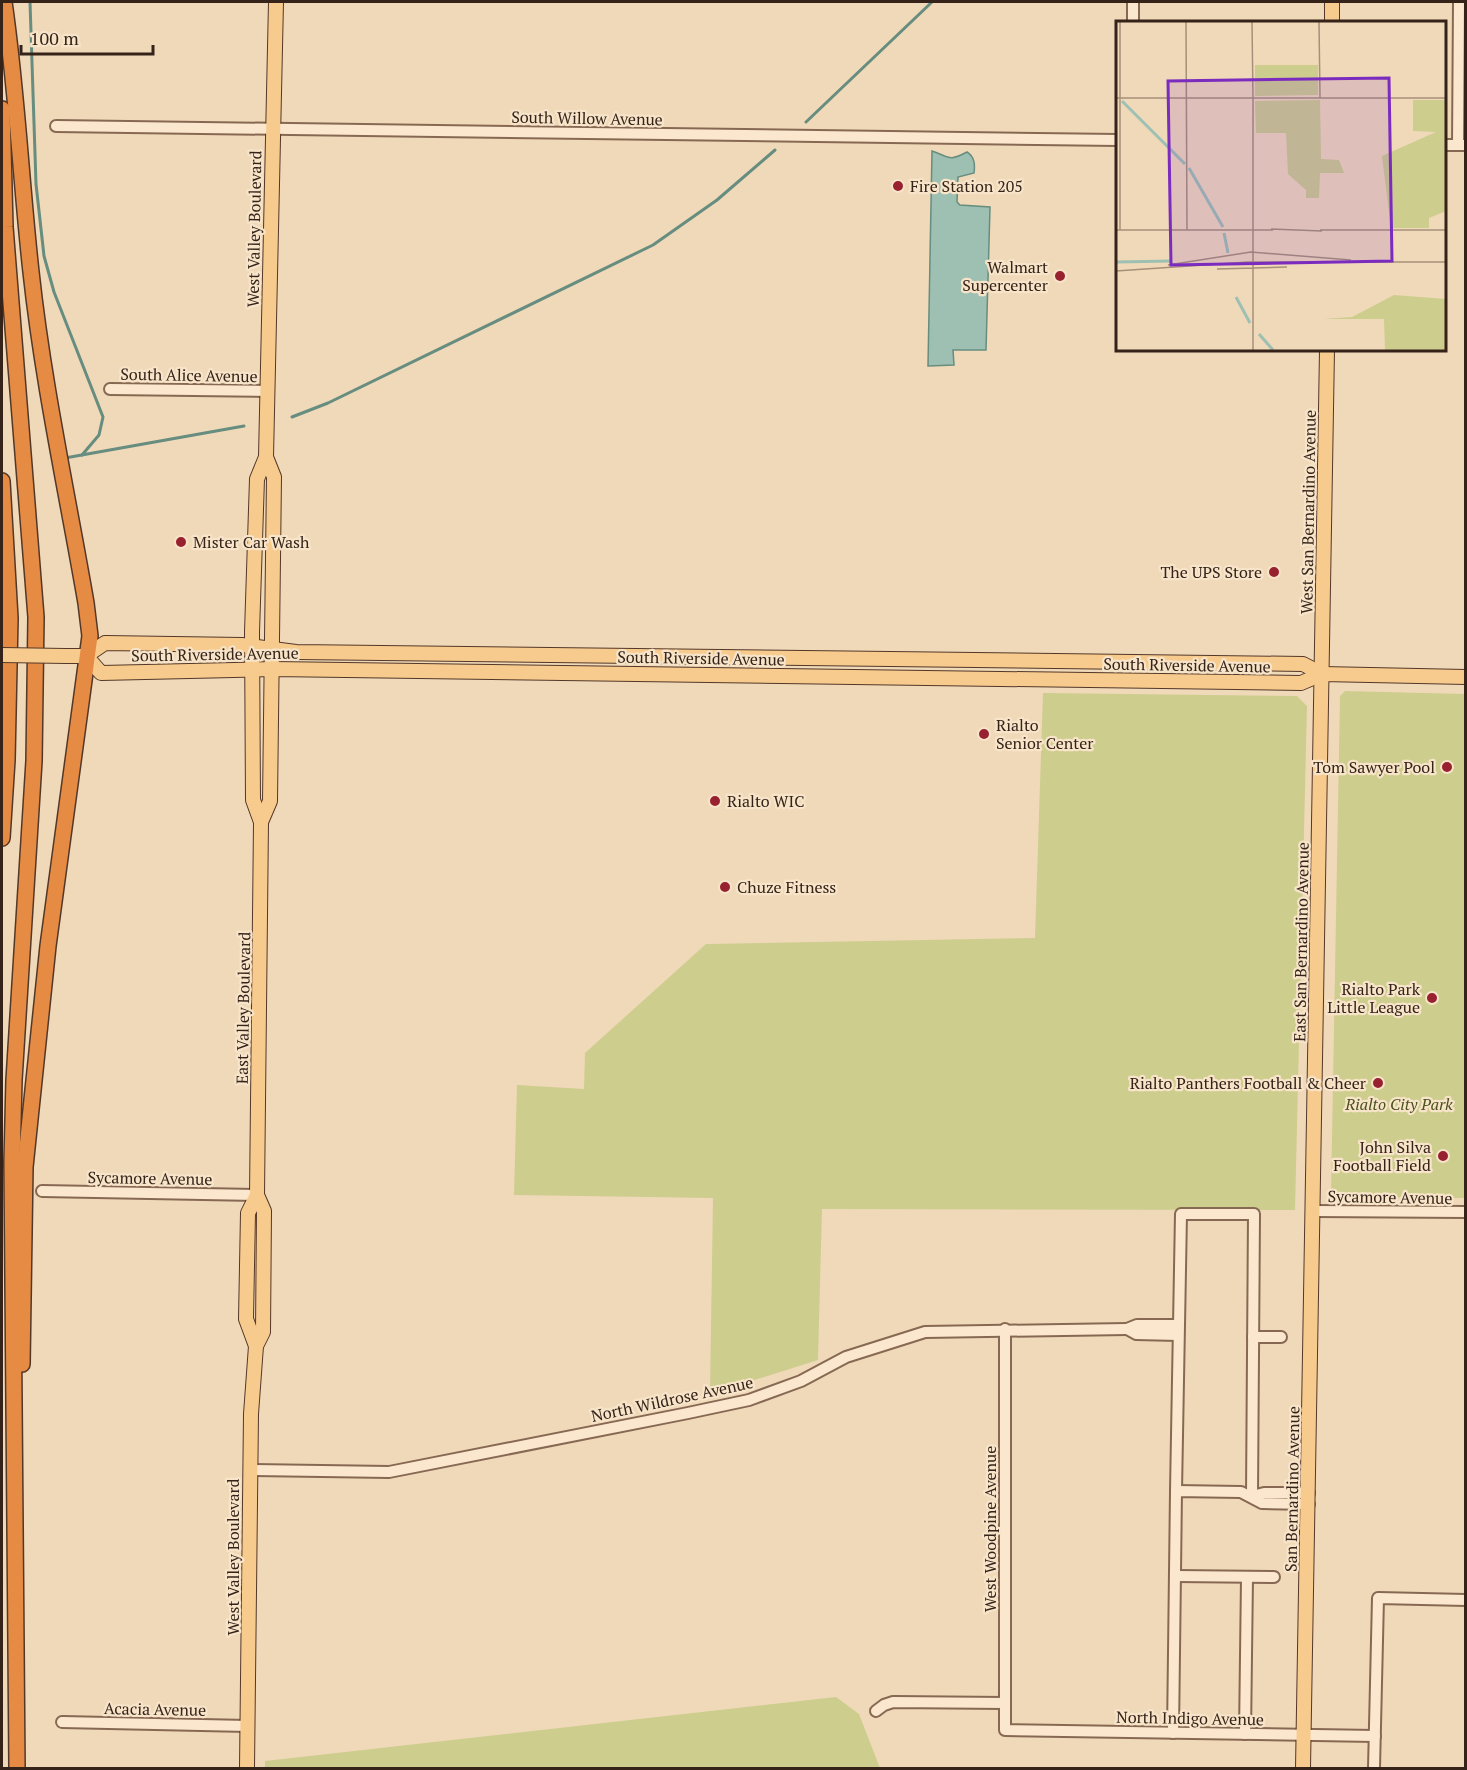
<svg xmlns="http://www.w3.org/2000/svg" width="1467" height="1770" viewBox="0 0 1467 1770" font-family="'PT Serif',serif">
<style>
.green{fill:#cdcd8e}
.water{fill:#9ec0b2;stroke:#668d7f;stroke-width:1.5}
.lines{fill:none;stroke-linecap:round;stroke-linejoin:round}
.stream{stroke:#668d7f;stroke-width:3}
.minor-casing{stroke:#876953;stroke-width:14}
.major-casing{stroke:#533829;stroke-width:16}
.highway-casing{stroke:#533829;stroke-width:18}
.minor{stroke:#fbe7cd;stroke-width:10}
.major{stroke:#f7ca8d;stroke-width:14}
.highway{stroke:#e68b43;stroke-width:15}
.major-bridge-casing{stroke:#533829;stroke-width:16;stroke-linecap:butt}
.major-bridge{stroke:#f7ca8d;stroke-width:14}
.poi-dot{fill:#982130;stroke:#f7e4c9;stroke-width:2}
.labels{text-anchor:middle;dominant-baseline:central;stroke-width:4.5;stroke-linejoin:round;paint-order:stroke}
.street-label{font-size:16px;fill:#352319;stroke:#f7e4c9}
.poi-label{font-size:16px;fill:#352319;stroke:#f7e4c9;text-anchor:end}
.park-label{font-size:16px;font-style:italic;fill:#4b521f;stroke:#f7e4c9}
.inset-river{fill:none;stroke:#9ec0b2;stroke-width:3}
.inset-road{fill:none;stroke:#a59079;stroke-width:1.5}
.view{fill:#7b2cbf;fill-opacity:0.15;stroke:#7b2cbf;stroke-width:3}
.inset-edge{fill:none;stroke:#352319;stroke-width:3}
</style>
<rect width="100%" height="100%" fill="#f0d9b9"/>
<g class="green">
<path d="M 1345,691 L 1465,694 L 1465,1198 L 1337,1197 L 1331,1193 L 1340,696 Z"/>
<path d="M 1043,693 L 1297,696 L 1307,706 L 1295,1210 L 822,1209 L 818,1360 L 710,1394 L 713,1198 L 514,1195 L 517,1085 L 584,1089 L 585,1053 L 706,944 L 1035,938 Z"/>
<path d="M 836,1697 L 859,1714 L 880,1768 L 265,1768 L 265,1761 Z"/>
</g>
<path class="water" d="M 932,151 C 950,157 948,162 967,152 C 975,157 975,165 974,173 L 958,177 L 957,202 L 960,205 L 990,207 L 986,350 L 953,350 L 954,365 L 928,366 Z"/>
<g class="lines">
<g class="stream">
<path d="M 30,2 L 36,184 L 44,256 L 54,292 L 103,417 L 99,435 L 82,455"/>
<path d="M 806,122 L 932,2"/>
<path d="M 292,417 L 328,403 L 653,245 L 717,200 L 775,150"/>
<path d="M 65,458 L 244,426"/>
</g>
<g class="minor-casing">
<g id="minor">
<path d="M 1133,22 L 1133,2"/>
<path d="M 56,126 L 1118,140"/>
<path d="M 1444,145 L 1465,145"/>
<path d="M 1458,145 L 1459,2"/>
<path d="M 110,389 L 267,391"/>
<path d="M 42,1191 L 257,1195"/>
<path d="M 1314,1211 L 1466,1212"/>
<path d="M 1005,1329 L 1005,1730 L 1375,1736"/>
<path d="M 1178,1335 L 1136,1334 L 1127,1329 L 1137,1325 L 1178,1325"/>
<path d="M 1253,1337 L 1281,1337"/>
<path d="M 250,1470 L 389,1472 L 688,1413 L 749,1400 L 801,1381 L 846,1357 L 925,1332 L 1127,1329"/>
<path d="M 1176,1491 L 1181,1214 L 1254,1214 L 1252,1496"/>
<path d="M 1252,1496 L 1264,1493 L 1309,1493"/>
<path d="M 1176,1576 L 1274,1577"/>
<path d="M 876,1711 L 884,1705 L 893,1702 L 1005,1703"/>
<path d="M 62,1722 L 248,1726"/>
<path d="M 1173,1733 L 1176,1491 L 1241,1492 L 1262,1503 L 1309,1504"/>
<path d="M 1245,1734 L 1247,1577"/>
<path d="M 1374,1768 L 1378,1598 L 1466,1600"/>
</g>
</g>
<g class="major-casing">
<g id="major">
<path d="M 1332,22 L 1332,2"/>
<path d="M 66,656 L 86,656 L 105,643 L 242,645 L 296,652 L 1303,664 L 1322,674"/>
<path d="M 86,656 L 101,673 L 273,669 L 1301,683 L 1322,674 L 1466,677"/>
<path d="M 261,822 L 253,800 L 252,632 L 257,479 L 266,457 L 276,2"/>
<path d="M 256,1346 L 246,1319 L 248,1213 L 257,1195"/>
<path d="M 247,1768 L 251,1414 L 256,1346 L 263,1332 L 264,1211 L 257,1195 L 261,822 L 270,801 L 274,477 L 266,457"/>
<path d="M 1303,1768 L 1327,350"/>
</g>
</g>
<g class="highway-casing">
<g id="highway">
<path d="M 4,2 C 17,91 21,182 31,272 C 43,383 67,493 86,603 L 90,636 L 48,946 L 25,1167 L 22,1364"/>
<path d="M 2,109 L 5,227 L 36,617 L 34,761 L 14,1080 L 12,1162 L 17,1768"/>
<path d="M 2,481 L 10,618 L 7,760 L 2,838"/>
</g>
</g>
<use href="#minor" class="minor"/>
<use href="#major" class="major"/>
<use href="#highway" class="highway"/>
<g class="major-bridge-casing">
<path id="major-bridge" d="M 2,655 L 66,656"/>
</g>
<use href="#major-bridge" class="major-bridge"/>
</g>
<g class="poi-dot">
<circle cx="898" cy="186" r="6"/>
<circle cx="1060" cy="276" r="6"/>
<circle cx="181" cy="542" r="6"/>
<circle cx="1274" cy="572" r="6"/>
<circle cx="984" cy="734" r="6"/>
<circle cx="1447" cy="767" r="6"/>
<circle cx="715" cy="801" r="6"/>
<circle cx="725" cy="887" r="6"/>
<circle cx="1432" cy="998" r="6"/>
<circle cx="1378" cy="1083" r="6"/>
<circle cx="1443" cy="1156" r="6"/>
</g>
<g class="labels">
<g class="street-label">
<text transform="translate(587 118) rotate(1)">South Willow Avenue</text>
<text transform="translate(254 229) rotate(-89)">West Valley Boulevard</text>
<text transform="translate(189 375) rotate(1)">South Alice Avenue</text>
<text transform="translate(1308 512) rotate(-89)">West San Bernardino Avenue</text>
<text transform="translate(215 654) rotate(-1)">South Riverside Avenue</text>
<text transform="translate(701 658) rotate(1)">South Riverside Avenue</text>
<text transform="translate(1187 665) rotate(1)">South Riverside Avenue</text>
<text transform="translate(1301 942) rotate(-89)">East San Bernardino Avenue</text>
<text transform="translate(243 1008) rotate(-89)">East Valley Boulevard</text>
<text transform="translate(150 1178) rotate(1)">Sycamore Avenue</text>
<text transform="translate(1390 1197) rotate(1)">Sycamore Avenue</text>
<text transform="translate(672 1399) rotate(-12)">North Wildrose Avenue</text>
<text transform="translate(1292 1489) rotate(-89)">San Bernardino Avenue</text>
<text transform="translate(990 1529) rotate(-90)">West Woodpine Avenue</text>
<text transform="translate(233 1557) rotate(-90)">West Valley Boulevard</text>
<text transform="translate(155 1709) rotate(1)">Acacia Avenue</text>
<text transform="translate(1190 1718) rotate(1)">North Indigo Avenue</text>
</g>
<g class="poi-label">
<text x="910" y="186" text-anchor="start">Fire Station 205</text>
<text x="1048" y="267">Walmart<tspan x="1048" dy="18">Supercenter</tspan></text>
<text x="193" y="542" text-anchor="start">Mister Car Wash</text>
<text x="1262" y="572">The UPS Store</text>
<text x="996" y="725" text-anchor="start">Rialto<tspan x="996" dy="18">Senior Center</tspan></text>
<text x="1435" y="767">Tom Sawyer Pool</text>
<text x="727" y="801" text-anchor="start">Rialto WIC</text>
<text x="737" y="887" text-anchor="start">Chuze Fitness</text>
<text x="1420" y="989">Rialto Park<tspan x="1420" dy="18">Little League</tspan></text>
<text x="1366" y="1083">Rialto Panthers Football &amp; Cheer</text>
<text x="1431" y="1147">John Silva<tspan x="1431" dy="18">Football Field</tspan></text>
</g>
<g class="park-label">
<text x="1399" y="1104">Rialto City Park</text>
</g>
</g>
<g transform="translate(1116 21)">
<rect width="330" height="330" fill="#f0d9b9"/>
<path d="M 139,44 L 202,44 L 202,74 L 139,75 ZM 204,79 L 205,138 L 223,139 L 228,152 L 204,152 L 203,177 L 190,177 L 190,169 L 172,153 L 170,112 L 140,112 L 139,80 ZM 297,79 L 330,79 L 330,190 L 313,197 L 313,207 L 275,207 L 266,135 L 320,111 L 297,110 ZM 278,274 L 330,278 L 330,329 L 269,329 L 268,298 L 207,298 L 236,296 Z" fill="#cdcd8e"/>
<path class="inset-river" d="M 6,80 L 69,143M 73,147 L 107,206M 108,212 L 112,232M 0,241 L 56,240M 120,276 L 134,302M 143,313 L 157,329"/>
<path class="inset-road" d="M 4,1 L 4,209M 70,1 L 71,209M 136,1 L 137,78M 203,1 L 204,77M 0,77 L 330,77M 137,77 L 137,329M 155,208 L 206,210M 0,209 L 157,209M 204,209 L 330,209M 52,244 L 135,231 L 235,239M 101,248 L 171,246M 0,250 L 132,241 L 330,241"/>
<path class="view" d="M 273,57 L 276,240 L 55,244 L 52,60 Z"/>
<rect width="330" height="330" class="inset-edge"/>
</g>
<rect width="1467" height="1770" fill="none" stroke="#352319" stroke-width="6"/>
<path d="M21 45v9h132v-9" fill="none" stroke="#352319" stroke-width="3"/>
<text x="30" y="45" font-size="18" fill="#352319" stroke="#f7e4c9" stroke-width="4.5" paint-order="stroke">100 m</text>
</svg>
